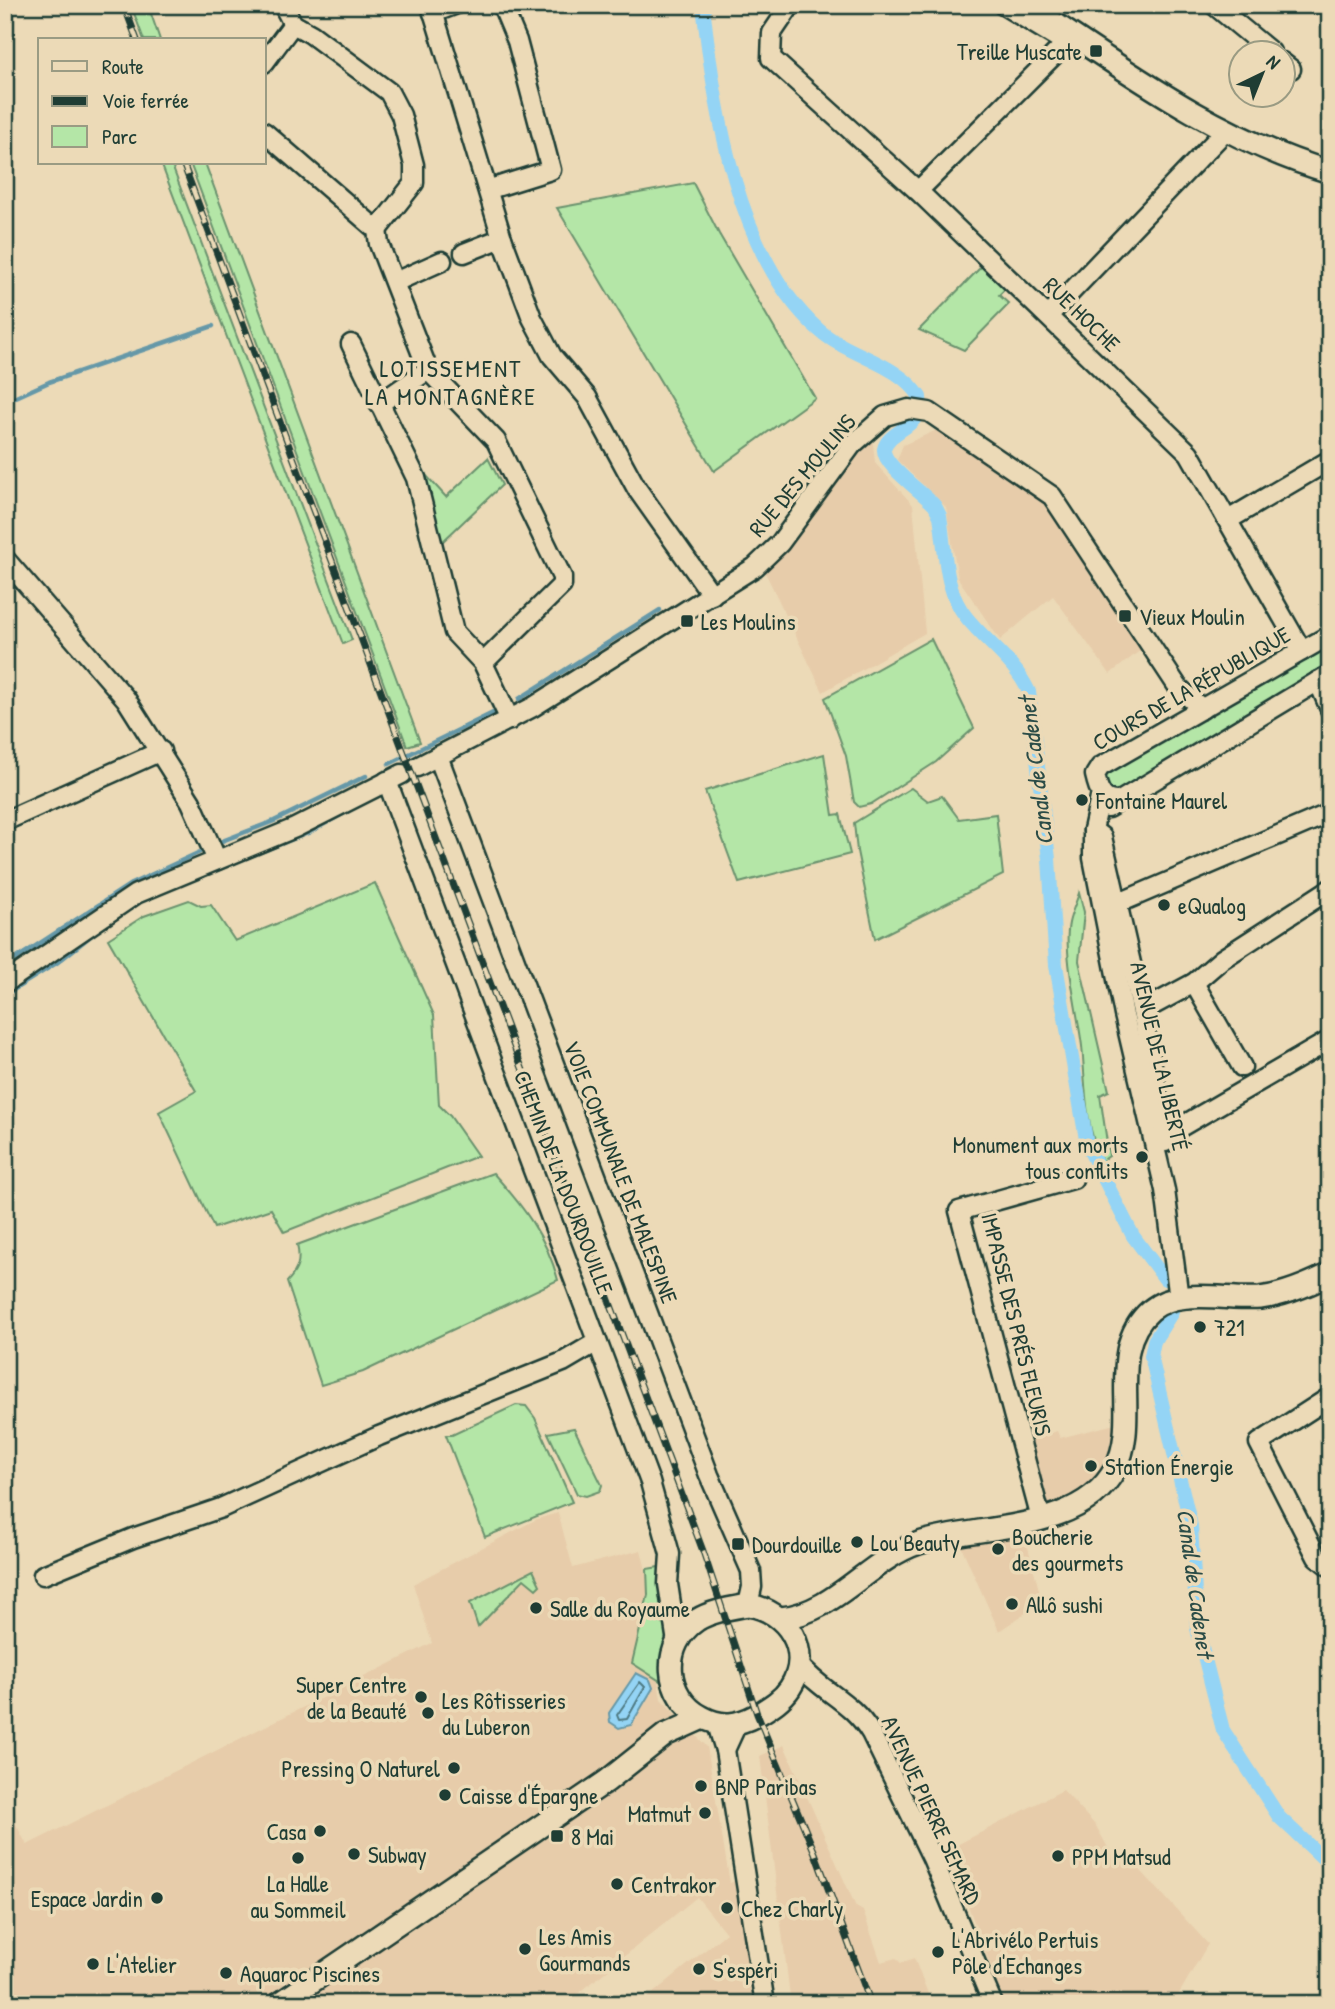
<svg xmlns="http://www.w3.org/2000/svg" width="1335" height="2009" viewBox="0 0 1335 2009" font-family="'Patrick Hand',sans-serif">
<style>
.built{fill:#e7ccaa}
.green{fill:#b4e6a7;stroke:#6a926e;stroke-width:2}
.water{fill:#94d4f5;stroke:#6598a8;stroke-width:2}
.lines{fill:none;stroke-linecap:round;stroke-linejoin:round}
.shore{stroke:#4e7981;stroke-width:2}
.stream{stroke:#6598a8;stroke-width:4.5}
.canal{stroke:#94d4f5;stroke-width:14}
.minor-casing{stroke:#1f3d34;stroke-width:23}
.major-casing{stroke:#1f3d34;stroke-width:26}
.minor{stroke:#ecdab7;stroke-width:18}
.major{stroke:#ecdab7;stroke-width:21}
.rail-casing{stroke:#1f3d34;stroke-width:7}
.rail{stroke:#ecdab7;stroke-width:4.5;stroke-dasharray:13;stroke-linecap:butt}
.poi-dot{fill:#1f3d34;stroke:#ecdab7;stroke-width:2.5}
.labels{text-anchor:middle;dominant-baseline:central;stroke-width:7;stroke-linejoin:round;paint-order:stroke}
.poi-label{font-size:23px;fill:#1f3d34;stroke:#ecdab7;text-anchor:start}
.street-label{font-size:23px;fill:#1f3d34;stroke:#ecdab7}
.neighbourhood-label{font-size:24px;letter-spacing:2px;fill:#1f3d34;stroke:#ecdab7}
.water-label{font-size:24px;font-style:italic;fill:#2b4c47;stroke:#ecdab7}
</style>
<rect width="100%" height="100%" fill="#ecdab7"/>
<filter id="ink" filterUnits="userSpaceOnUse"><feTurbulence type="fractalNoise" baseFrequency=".0143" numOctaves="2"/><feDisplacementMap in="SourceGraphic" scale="14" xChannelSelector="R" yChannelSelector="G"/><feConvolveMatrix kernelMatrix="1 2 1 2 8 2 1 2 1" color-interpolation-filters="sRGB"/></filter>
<g filter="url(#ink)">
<g class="built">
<path d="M 937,430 L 1049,501 L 1146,646 L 1110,674 L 1053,596 L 1000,640 L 958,578 L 946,507 L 897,460 L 903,445 Z"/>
<path d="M 872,434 L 875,463 L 913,505 L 925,633 L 823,692 L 765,572 L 805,524 L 834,477 Z"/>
<path d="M 1119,1423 L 1114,1450 L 1092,1486 L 1049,1509 L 1025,1442 L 1057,1431 L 1060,1438 Z"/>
<path d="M 558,1513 L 573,1568 L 641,1550 L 646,1570 L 651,1639 L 661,1699 L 707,1747 L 730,1883 L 734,1881 L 755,2004 L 640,2004 L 726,1933 L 697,1897 L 573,1998 L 577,2004 L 5,2004 L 5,1804 L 27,1845 L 432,1643 L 413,1584 L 537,1519 Z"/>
<path d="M 1024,1531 L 1042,1602 L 999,1631 L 961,1546 Z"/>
<path d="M 784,1745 L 856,1907 L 863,1911 L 881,1962 L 896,1958 L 901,1963 L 914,1958 L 932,2004 L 791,2004 L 760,1756 Z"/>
<path d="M 1063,1790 L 1096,1826 L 1112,1855 L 1122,1850 L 1208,1944 L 1173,2004 L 1005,2004 L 947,1850 Z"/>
</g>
<g class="green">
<path d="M 131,5 L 148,5 L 160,40 L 144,40 Z"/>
<path d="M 161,163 L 171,163 L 352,640 L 343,644 Z"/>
<path d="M 190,163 L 205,163 L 420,742 L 407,746 Z"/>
<path d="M 693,183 L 719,234 L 815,398 L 714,471 L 557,208 Z"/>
<path d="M 982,266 L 1006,288 L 999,295 L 1009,304 L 964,350 L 919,330 Z"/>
<path d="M 488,458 L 502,485 L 441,543 L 424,473 L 446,497 Z"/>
<path d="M 1330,638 L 1330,671 L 1113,796 L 1102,779 L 1105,770 Z"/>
<path d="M 931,639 L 974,728 L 936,762 L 871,804 L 859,807 L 854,802 L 846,756 L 825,698 Z"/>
<path d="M 824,754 L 833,815 L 840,814 L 850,854 L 739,883 L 705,791 Z"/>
<path d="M 911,788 L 928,801 L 942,796 L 959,819 L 996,814 L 1003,875 L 875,939 L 857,851 L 854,823 Z"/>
<path d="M 375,883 L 434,1015 L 439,1105 L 450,1116 L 478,1156 L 284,1232 L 271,1209 L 214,1228 L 159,1112 L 196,1091 L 108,939 L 144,916 L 189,900 L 201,906 L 211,905 L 235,941 Z"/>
<path d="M 1079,893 L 1084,912 L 1079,961 L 1109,1091 L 1100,1095 L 1109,1156 L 1102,1161 C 1084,1124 1086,1086 1082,1046 C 1078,1014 1063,952 1069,923 C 1071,913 1076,903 1079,893 Z"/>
<path d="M 493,1173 C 523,1206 546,1236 558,1280 L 363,1372 L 321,1385 L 287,1282 C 298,1270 301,1261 297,1245 Z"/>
<path d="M 516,1405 L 526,1406 L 535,1418 L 572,1502 L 485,1537 L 446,1435 L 452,1435 Z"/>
<path d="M 574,1428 L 602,1485 L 600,1491 L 586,1496 L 577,1494 L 548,1433 Z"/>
<path d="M 659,1567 L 660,1599 L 668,1626 L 660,1681 L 632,1663 L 648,1595 L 647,1569 Z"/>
<path d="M 533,1570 L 540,1585 L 536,1589 L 524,1579 L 478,1627 L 470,1603 Z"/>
</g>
<path class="water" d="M 636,1673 L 650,1680 L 653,1688 L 631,1725 L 619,1728 L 610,1722 L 609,1713 Z"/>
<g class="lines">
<path class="shore" d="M 640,1682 L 645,1687 L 627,1719 L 619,1720 L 617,1715 Z"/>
<g class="stream">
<path d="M 5,402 L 49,382 L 213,326"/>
<path d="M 519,699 L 660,610"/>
<path d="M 389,764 L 497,711"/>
<path d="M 222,841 L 274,821 L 366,776"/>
<path d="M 213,871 L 308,833 L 348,811"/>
<path d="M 5,966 L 131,884 L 200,852"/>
<path d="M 5,995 L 58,962 L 97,931"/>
<path d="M 5,1799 L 8,1807"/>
</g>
<g class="canal">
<path d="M 703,5 C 714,108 737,258 819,330 C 848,356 899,363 920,397 C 924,429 888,429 884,449 C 882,465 924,493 935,506 L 940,516 C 946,551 943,589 967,618 C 988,644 1015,661 1029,692 L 1049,859 L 1056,965 L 1087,1145 L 1133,1236 L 1165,1279"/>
<path d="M 1172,1312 L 1154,1341 L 1151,1356 L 1191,1526 L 1197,1628 L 1223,1730 L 1279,1817 L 1330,1865"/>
</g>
<g class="minor-casing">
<g id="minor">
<path d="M 283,5 L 293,24 L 311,34 L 389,92 L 401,115 L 414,165 L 414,183 L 377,230"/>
<path d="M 431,5 L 502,238 L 532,318 L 552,356 L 587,397 L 637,489 L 712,595"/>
<path d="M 791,5 L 772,33 L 771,58 L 918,191 L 1189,453 L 1302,651"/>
<path d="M 1003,5 L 1066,43 L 1072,35"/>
<path d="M 1214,5 L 1271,52"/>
<path d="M 433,13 L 454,5"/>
<path d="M 1282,62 L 1291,69"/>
<path d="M 264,63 L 293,24"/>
<path d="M 264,132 L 377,230 L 379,244 L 428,370 L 496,441 L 562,577 L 562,585 L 483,663"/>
<path d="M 490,189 L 551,170 L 517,41 L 502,5"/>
<path d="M 918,191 L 1066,43"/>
<path d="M 464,253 L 502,238"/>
<path d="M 395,282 L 442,261"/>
<path d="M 1048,316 L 1225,131"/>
<path d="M 351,344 L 416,478 L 454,632 L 483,663 L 510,720"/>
<path d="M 379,404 L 428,370"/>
<path d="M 1228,520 L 1330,460"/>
<path d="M 5,559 L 126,699 L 191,802 L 217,860"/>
<path d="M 1318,681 L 1330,709"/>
<path d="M 438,756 L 709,1475 L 751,1571 L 752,1587 L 748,1605"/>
<path d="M 417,767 L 533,707 L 755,567 L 780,543 L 852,445 L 885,416 L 909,409 L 929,412 L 1052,496 L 1178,687 L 1202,709"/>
<path d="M 387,781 L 650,1482 L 670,1554 L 668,1584 L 677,1643"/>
<path d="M 1101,793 L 1093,830 L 1093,858 L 1124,1015 L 1165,1190 L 1179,1299"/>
<path d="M 1118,801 C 1101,802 1098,788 1095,775 L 1100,767 L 1330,635"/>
<path d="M 1108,808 L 1330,674"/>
<path d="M 5,821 L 161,751"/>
<path d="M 1093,830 L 1102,837 L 1142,1011 L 1166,1142"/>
<path d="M 1119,903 L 1330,813"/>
<path d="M 5,983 L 136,894 L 295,828 L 402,774"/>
<path d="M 1194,983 L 1242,1067"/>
<path d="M 1142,1011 L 1194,983 L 1222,959 L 1330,889"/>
<path d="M 1165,1136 L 1330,1040"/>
<path d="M 1330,1397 L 1259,1443 L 1317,1557 L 1330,1567"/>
<path d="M 1041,1519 L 959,1211 L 1073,1179"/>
<path d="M 43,1575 L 133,1538 L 221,1508 L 379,1436 L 563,1362 L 597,1342"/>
<path d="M 799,1665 C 823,1693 851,1700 871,1733 L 932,1858 L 993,2004"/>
<path d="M 717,1724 L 725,1750 L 737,1724"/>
<path d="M 725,1750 L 765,2004"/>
</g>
</g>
<g class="major-casing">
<g id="major">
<path d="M 1027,5 C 1125,70 1216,138 1330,172"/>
<path d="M 748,1605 C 787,1610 814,1652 790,1688 C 782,1700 770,1707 757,1715 C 738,1725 722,1728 702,1717 C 664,1697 660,1645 697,1620 C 711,1611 732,1608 748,1605 Z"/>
<path d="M 781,1618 C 835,1613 868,1560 919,1543 C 979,1524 1081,1533 1115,1469 C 1142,1420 1104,1350 1151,1310 C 1178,1287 1228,1301 1260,1298 C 1285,1295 1308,1285 1330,1274"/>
<path d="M 279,2004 L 607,1781 L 665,1735 L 703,1718"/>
</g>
</g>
<use href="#minor" class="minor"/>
<use href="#major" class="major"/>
<g class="rail-casing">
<g id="rail">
<path d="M 124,5 L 137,40"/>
<path d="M 183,163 L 703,1551 L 757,1714 L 815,1853 L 871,2004"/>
</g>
</g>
<use href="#rail" class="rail"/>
</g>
</g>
<g class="poi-dot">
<rect x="1089" y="44" width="14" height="14" rx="3.5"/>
<rect x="1118" y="609" width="14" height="14" rx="3.5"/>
<rect x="680" y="614" width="14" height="14" rx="3.5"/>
<circle cx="1082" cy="800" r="7"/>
<circle cx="1164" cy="905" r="7"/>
<circle cx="1142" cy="1157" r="7"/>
<circle cx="1200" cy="1327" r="7"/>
<circle cx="1091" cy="1466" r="7"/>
<circle cx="857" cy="1542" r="7"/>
<rect x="731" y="1537" width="14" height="14" rx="3.5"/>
<circle cx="998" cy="1549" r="7"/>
<circle cx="1012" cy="1604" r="7"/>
<circle cx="536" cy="1608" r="7"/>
<circle cx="421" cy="1697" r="7"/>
<circle cx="428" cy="1713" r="7"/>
<circle cx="454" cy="1768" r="7"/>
<circle cx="701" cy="1786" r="7"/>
<circle cx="445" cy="1795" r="7"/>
<circle cx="705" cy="1813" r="7"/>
<circle cx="320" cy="1831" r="7"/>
<rect x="550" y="1829" width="14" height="14" rx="3.5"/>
<circle cx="354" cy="1854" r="7"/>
<circle cx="1058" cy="1856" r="7"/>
<circle cx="298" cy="1858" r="7"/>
<circle cx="617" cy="1884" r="7"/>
<circle cx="157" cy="1898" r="7"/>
<circle cx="727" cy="1908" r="7"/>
<circle cx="525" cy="1949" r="7"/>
<circle cx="938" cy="1952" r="7"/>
<circle cx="93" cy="1964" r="7"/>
<circle cx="699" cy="1969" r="7"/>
<circle cx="226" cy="1973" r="7"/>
</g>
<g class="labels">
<g class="poi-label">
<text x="1082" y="51" text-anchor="end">Treille Muscate</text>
<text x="1139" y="616">Vieux Moulin</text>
<text x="701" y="621">Les Moulins</text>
<text x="1096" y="800">Fontaine Maurel</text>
<text x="1178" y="905">eQualog</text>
<text x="1128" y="1144" text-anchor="end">Monument aux morts<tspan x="1128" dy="26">tous conflits</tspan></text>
<text x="1214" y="1327">721</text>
<text x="1105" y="1466">Station Énergie</text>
<text x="1012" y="1536">Boucherie<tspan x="1012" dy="26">des gourmets</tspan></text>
<text x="871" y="1542">Lou Beauty</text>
<text x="752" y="1544">Dourdouille</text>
<text x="1026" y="1604">Allô sushi</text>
<text x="550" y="1608">Salle du Royaume</text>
<text x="407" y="1684" text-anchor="end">Super Centre<tspan x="407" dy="26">de la Beauté</tspan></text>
<text x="442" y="1700">Les Rôtisseries<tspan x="442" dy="26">du Luberon</tspan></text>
<text x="440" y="1768" text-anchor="end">Pressing O Naturel</text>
<text x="715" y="1786">BNP Paribas</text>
<text x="459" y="1795">Caisse d'Épargne</text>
<text x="691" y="1813" text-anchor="end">Matmut</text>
<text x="306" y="1831" text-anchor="end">Casa</text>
<text x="571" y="1836">8 Mai</text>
<text x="368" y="1854">Subway</text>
<text x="1072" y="1856">PPM Matsud</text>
<text x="298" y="1883" text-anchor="middle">La Halle<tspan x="298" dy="26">au Sommeil</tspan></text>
<text x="631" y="1884">Centrakor</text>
<text x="143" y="1898" text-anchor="end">Espace Jardin</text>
<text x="741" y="1908">Chez Charly</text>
<text x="539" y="1936">Les Amis<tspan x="539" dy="26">Gourmands</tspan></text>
<text x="952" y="1939">L'Abrivélo Pertuis<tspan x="952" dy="26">Pôle d'Echanges</tspan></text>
<text x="107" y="1964">L'Atelier</text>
<text x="713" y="1969">S'espéri</text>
<text x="240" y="1973">Aquaroc Piscines</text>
</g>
<g class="street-label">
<text transform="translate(1082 314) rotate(44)">RUE HOCHE</text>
<text transform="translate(802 475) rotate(-50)">RUE DES MOULINS</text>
<text transform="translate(1191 688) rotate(-30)">COURS DE LA RÉPUBLIQUE</text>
<text transform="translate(1160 1056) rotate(77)">AVENUE DE LA LIBERTÉ</text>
<text transform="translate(621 1172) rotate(69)">VOIE COMMUNALE DE MALESPINE</text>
<text transform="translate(564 1182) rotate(69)">CHEMIN DE LA DOURDOUILLE</text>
<text transform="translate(1017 1324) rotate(76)">IMPASSE DES PRÉS FLEURIS</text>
<text transform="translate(932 1810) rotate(65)">AVENUE PIERRE SEMARD</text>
</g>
<g class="neighbourhood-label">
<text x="451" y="368">LOTISSEMENT<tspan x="451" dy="28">LA MONTAGNÈRE</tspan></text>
</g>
<g class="water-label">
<text transform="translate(1035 771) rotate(-97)">Canal de Cadenet</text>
<text transform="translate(1196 1583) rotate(82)">Canal de Cadenet</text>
</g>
</g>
<rect width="1335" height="2009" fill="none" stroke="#ecdab7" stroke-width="28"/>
<rect x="14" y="14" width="1307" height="1981" fill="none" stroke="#1f3d34" stroke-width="2.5" filter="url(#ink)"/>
<rect x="38" y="38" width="228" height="126" fill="#ecdab7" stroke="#9a9b83" stroke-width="2"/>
<rect x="52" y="61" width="35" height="10" fill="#ecdab7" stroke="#9a9b83" stroke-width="2"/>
<text x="102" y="74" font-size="21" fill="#1f3d34">Route</text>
<rect x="52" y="96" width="35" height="10" fill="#1f3d34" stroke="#9a9b83" stroke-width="2"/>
<text x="102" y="108" font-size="21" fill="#1f3d34">Voie ferrée</text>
<rect x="52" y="126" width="35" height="21" fill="#b4e6a7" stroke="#9a9b83" stroke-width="2"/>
<text x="102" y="144" font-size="21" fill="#1f3d34">Parc</text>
<g transform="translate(1262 74) rotate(43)"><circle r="33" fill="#ecdab7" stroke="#9a9b83" stroke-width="2"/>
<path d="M0-5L12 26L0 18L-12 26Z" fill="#1f3d34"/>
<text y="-10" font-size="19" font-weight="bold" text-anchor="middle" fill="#1f3d34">N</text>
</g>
</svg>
